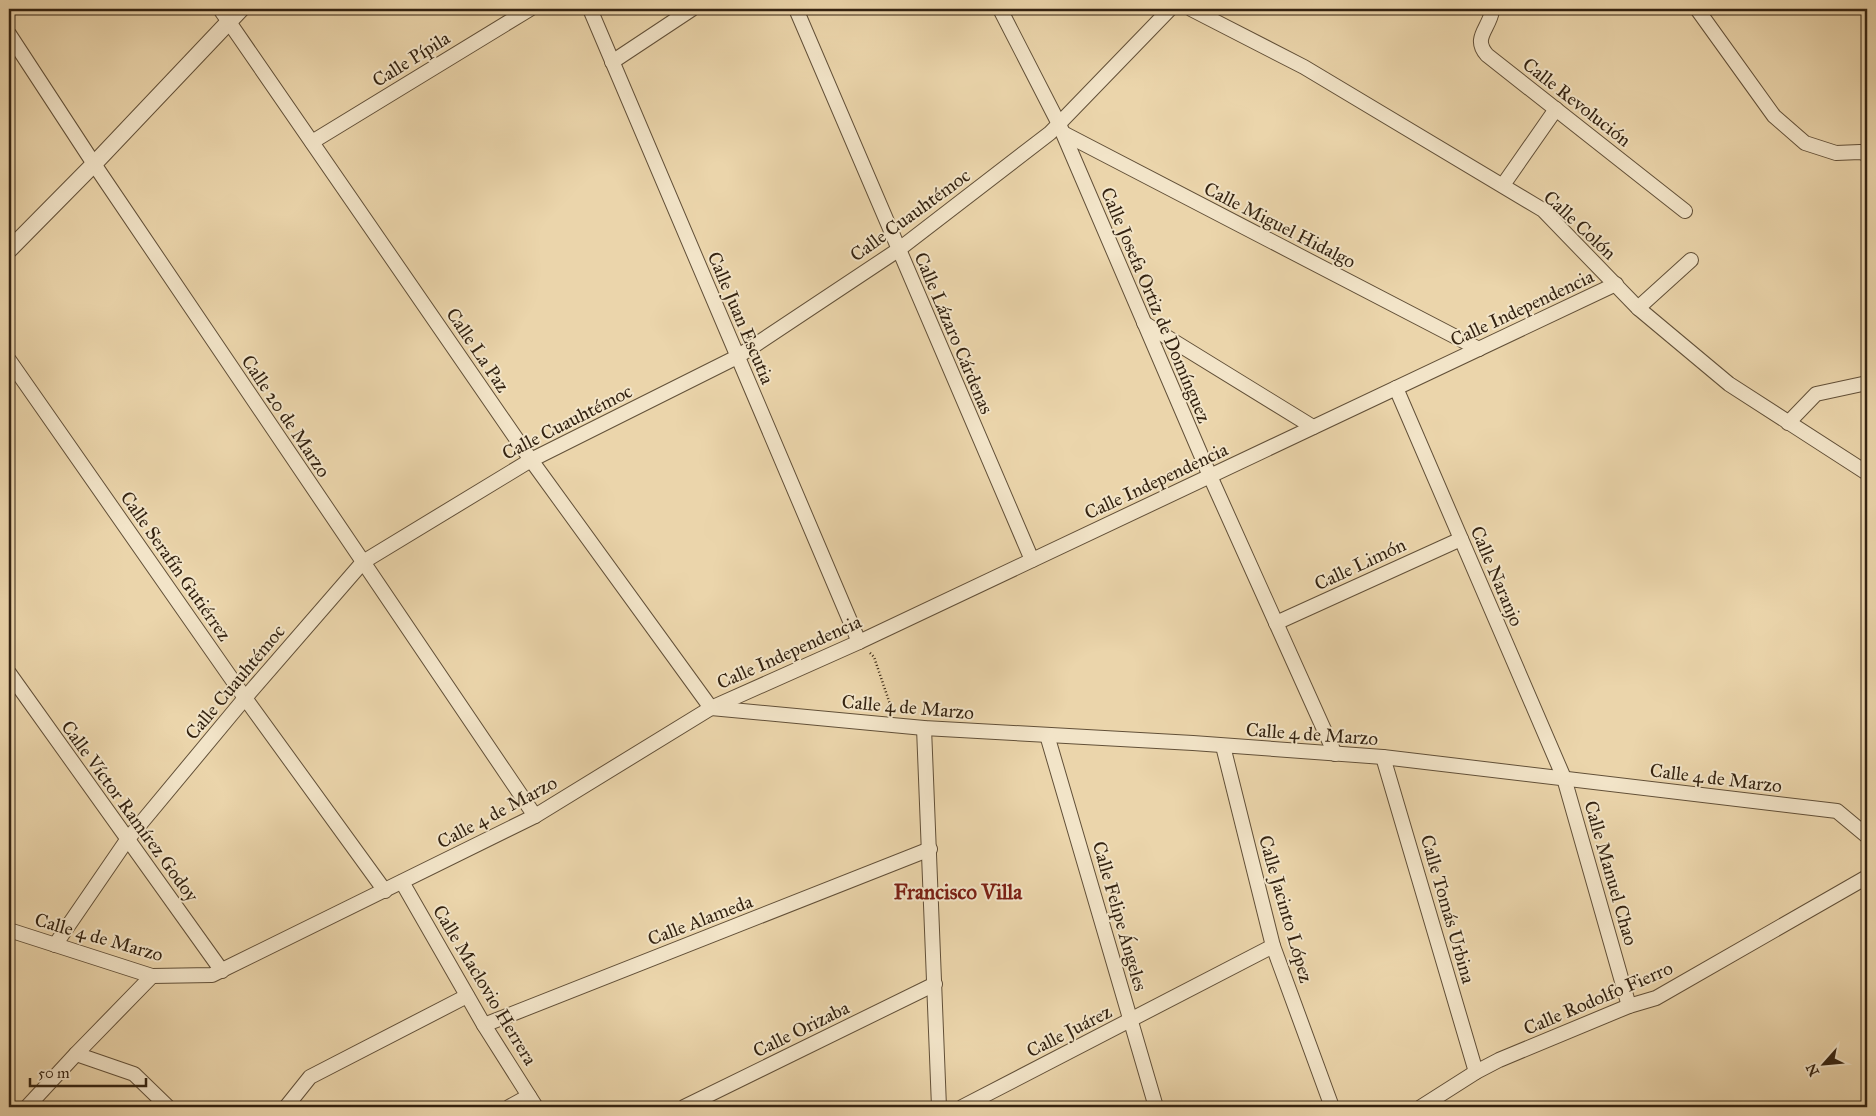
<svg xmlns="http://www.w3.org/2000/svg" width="1876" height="1116" viewBox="0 0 1876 1116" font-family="'IM FELL Great Primer',serif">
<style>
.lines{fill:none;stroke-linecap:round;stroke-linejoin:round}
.minor-casing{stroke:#625038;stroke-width:16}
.tertiary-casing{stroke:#625038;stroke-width:18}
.path{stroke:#342311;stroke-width:2.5;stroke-dasharray:1 2.5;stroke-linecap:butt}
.minor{stroke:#f2e4c8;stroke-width:14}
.tertiary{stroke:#f2e4c8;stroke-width:16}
.labels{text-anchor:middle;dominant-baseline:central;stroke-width:4;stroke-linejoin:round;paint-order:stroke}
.street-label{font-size:19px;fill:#342311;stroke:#f2e4c8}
.quarter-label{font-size:21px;font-weight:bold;fill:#7a1f14;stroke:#f2e4c8}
</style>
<rect width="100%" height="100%" fill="#ebd5ab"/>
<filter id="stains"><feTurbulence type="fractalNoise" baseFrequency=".004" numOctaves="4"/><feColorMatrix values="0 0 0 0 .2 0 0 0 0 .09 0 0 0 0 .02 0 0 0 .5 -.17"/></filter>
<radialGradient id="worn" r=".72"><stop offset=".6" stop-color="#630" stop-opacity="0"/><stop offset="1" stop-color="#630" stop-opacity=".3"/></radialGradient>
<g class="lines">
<g class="minor-casing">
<g id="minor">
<path d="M 220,9 L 531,460 L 711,708"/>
<path d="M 590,9 L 859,642"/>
<path d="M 796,9 L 1032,560"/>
<path d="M 1000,9 L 1059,124 L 1210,476 L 1335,754"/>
<path d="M 1191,9 L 1304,67 L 1543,210 L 1638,308 L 1729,384 L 1867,473"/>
<path d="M 1490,9 L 1492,11 C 1489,29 1472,38 1487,55 L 1685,211"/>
<path d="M 1697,9 L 1774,116 L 1805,143 L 1836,153 L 1860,152 L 1867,154"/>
<path d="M 9,34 L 94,164 L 535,816"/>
<path d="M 612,62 L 692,9"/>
<path d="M 1063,133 L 1479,349"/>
<path d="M 312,142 L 530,9"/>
<path d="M 1503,185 L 1556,109"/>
<path d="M 1638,308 L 1691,260"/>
<path d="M 1144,323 L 1313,427"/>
<path d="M 9,360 L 245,698 L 385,891"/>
<path d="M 1396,388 L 1564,778 L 1629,1006"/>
<path d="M 1788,423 L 1816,394 L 1867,383"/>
<path d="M 1276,623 L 1461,539"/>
<path d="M 9,673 L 222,971"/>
<path d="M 711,708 L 924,728 L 1193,743 L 1383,757 L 1837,811 L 1867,836"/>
<path d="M 924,728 L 939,1107"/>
<path d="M 1047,735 L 1156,1107"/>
<path d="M 1223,746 L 1273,946 L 1332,1107"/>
<path d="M 1383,757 L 1476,1072"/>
<path d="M 402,882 L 484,1025 L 536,1107"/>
<path d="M 9,930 L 152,976 L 212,975 L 535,816 L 711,708 L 859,642 L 1616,284"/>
<path d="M 55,945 L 127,840 L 245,698 L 363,562 L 531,460 L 737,357 L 898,250 L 1050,133 L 1170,9"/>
<path d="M 484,1025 L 930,849"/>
<path d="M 76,1054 L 134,1074 L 168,1107"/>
<path d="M 27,1107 L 76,1054 L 152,976"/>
<path d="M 286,1107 L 310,1077 L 467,996"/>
<path d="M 509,1107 L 529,1096"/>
<path d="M 684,1107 L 935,984"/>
<path d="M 962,1107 L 1273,946"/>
<path d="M 1421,1107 L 1476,1072 L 1499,1060 L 1629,1006 L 1656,998 L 1867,877"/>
</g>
</g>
<g class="tertiary-casing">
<path id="tertiary" d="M 9,250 L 94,164 L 241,9"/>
</g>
<path class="path" d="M 870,653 L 874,657 L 892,710"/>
<use href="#minor" class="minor"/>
<use href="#tertiary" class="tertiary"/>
</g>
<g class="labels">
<g class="street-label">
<text transform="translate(411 59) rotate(-32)">Calle Pípila</text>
<text transform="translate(1577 102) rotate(38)">Calle Revolución</text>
<text transform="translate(910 215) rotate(-36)">Calle Cuauhtémoc</text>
<text transform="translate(1280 225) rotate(27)">Calle Miguel Hidalgo</text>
<text transform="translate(1580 225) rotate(43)">Calle Colón</text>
<text transform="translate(1156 305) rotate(67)">Calle Josefa Ortiz de Domínguez</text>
<text transform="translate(1522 308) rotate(-25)">Calle Independencia</text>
<text transform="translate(741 318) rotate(67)">Calle Juan Escutia</text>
<text transform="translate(954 333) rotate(67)">Calle Lázaro Cárdenas</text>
<text transform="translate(478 350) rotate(56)">Calle La Paz</text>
<text transform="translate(286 416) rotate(56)">Calle 20 de Marzo</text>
<text transform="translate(567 422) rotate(-27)">Calle Cuauhtémoc</text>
<text transform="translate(1156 481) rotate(-25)">Calle Independencia</text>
<text transform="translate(1360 564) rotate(-25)">Calle Limón</text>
<text transform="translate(176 566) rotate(55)">Calle Serafín Gutiérrez</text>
<text transform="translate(1497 576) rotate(67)">Calle Naranjo</text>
<text transform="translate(789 652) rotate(-24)">Calle Independencia</text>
<text transform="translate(235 682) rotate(-50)">Calle Cuauhtémoc</text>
<text transform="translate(908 707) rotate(5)">Calle 4 de Marzo</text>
<text transform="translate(1312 734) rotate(4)">Calle 4 de Marzo</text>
<text transform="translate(1716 778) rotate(7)">Calle 4 de Marzo</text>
<text transform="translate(130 811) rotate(54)">Calle Víctor Ramírez Godoy</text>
<text transform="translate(497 812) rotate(-28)">Calle 4 de Marzo</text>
<text transform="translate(1611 873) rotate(74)">Calle Manuel Chao</text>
<text transform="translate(1286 909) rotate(74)">Calle Jacinto López</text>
<text transform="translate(1448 909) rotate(74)">Calle Tomás Urbina</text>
<text transform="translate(1120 916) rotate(74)">Calle Felipe Ángeles</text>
<text transform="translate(700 920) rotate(-21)">Calle Alameda</text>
<text transform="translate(99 937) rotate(16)">Calle 4 de Marzo</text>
<text transform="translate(485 985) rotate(59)">Calle Maclovio Herrera</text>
<text transform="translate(1598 998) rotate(-23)">Calle Rodolfo Fierro</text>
<text transform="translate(801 1029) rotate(-26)">Calle Orizaba</text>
<text transform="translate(1069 1031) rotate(-27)">Calle Juárez</text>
</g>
<g class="quarter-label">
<text x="958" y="892">Francisco Villa</text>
</g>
</g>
<rect width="1876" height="1116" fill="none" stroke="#ebd5ab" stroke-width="30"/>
<rect x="10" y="10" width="1856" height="1096" fill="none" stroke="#342311" stroke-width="2.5"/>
<rect x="15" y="15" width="1846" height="1086" fill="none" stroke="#342311"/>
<g transform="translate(1824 1064) rotate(243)" stroke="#f2e4c8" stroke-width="4" paint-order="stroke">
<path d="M0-4L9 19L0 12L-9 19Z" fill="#342311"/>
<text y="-8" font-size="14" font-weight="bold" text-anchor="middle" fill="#342311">N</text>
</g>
<path d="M30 1078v8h116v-8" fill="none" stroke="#342311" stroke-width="2.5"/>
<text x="38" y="1078" font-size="15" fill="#342311" stroke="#f2e4c8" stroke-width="4" paint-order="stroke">50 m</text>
<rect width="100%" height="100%" filter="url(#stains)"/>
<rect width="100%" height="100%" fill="url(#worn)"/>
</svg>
